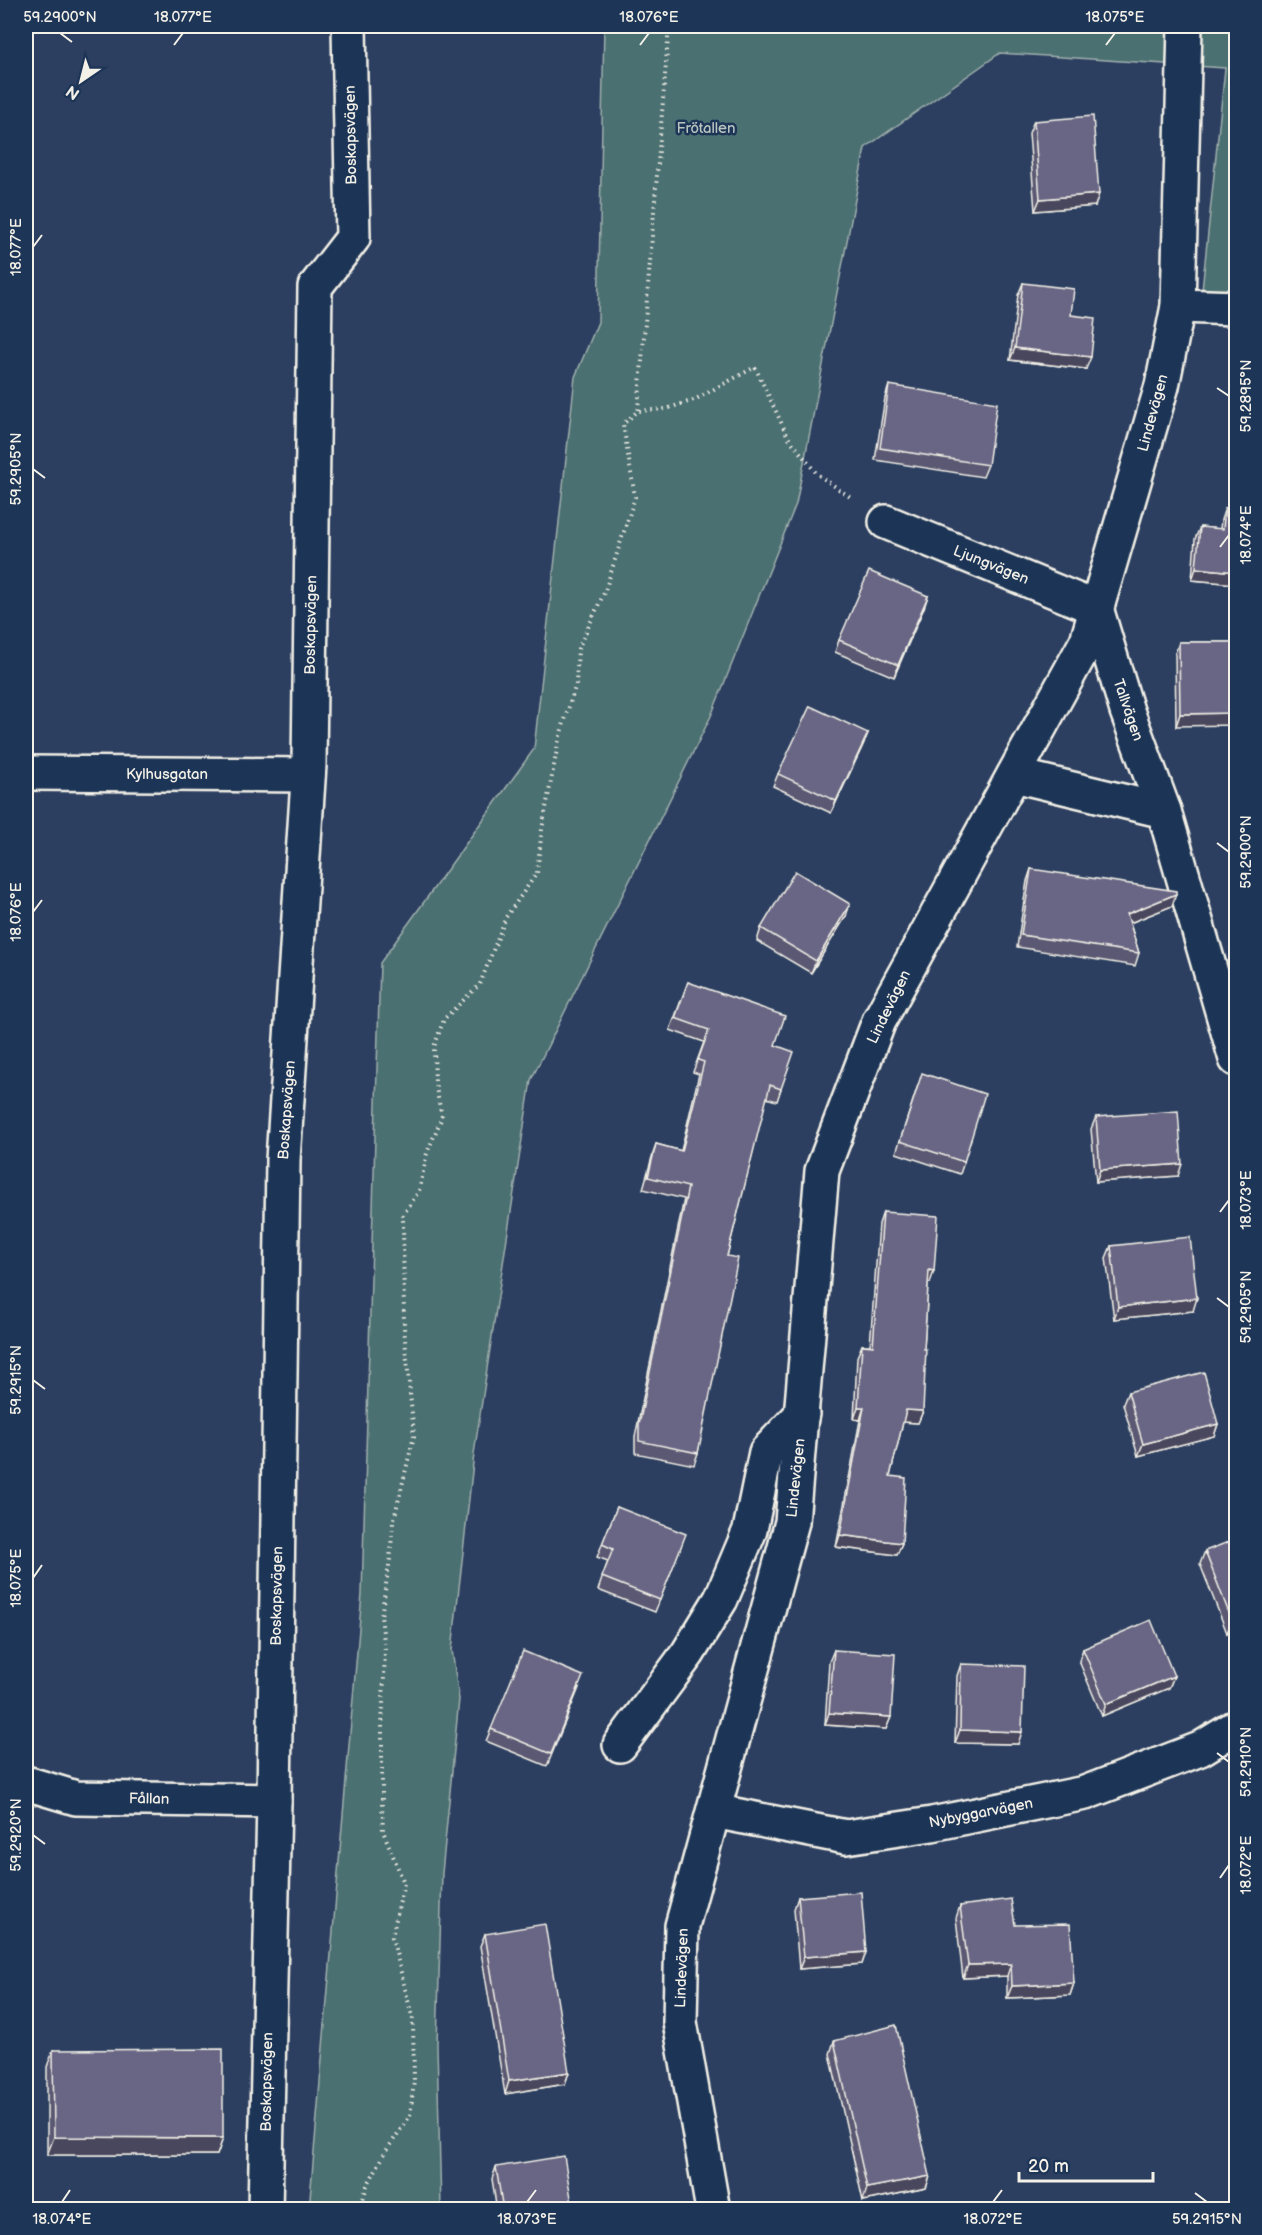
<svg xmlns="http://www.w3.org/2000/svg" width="1262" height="2235" viewBox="0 0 1262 2235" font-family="'Balsamiq Sans',sans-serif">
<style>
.green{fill:#4b6f72;stroke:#a0b0ad;stroke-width:1.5}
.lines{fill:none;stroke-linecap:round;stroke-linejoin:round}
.minor-casing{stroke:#f4f1e8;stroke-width:38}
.path{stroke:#f4f1e8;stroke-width:4;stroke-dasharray:1.5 4.5;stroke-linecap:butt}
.minor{stroke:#1d3557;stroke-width:33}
.wall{fill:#5a5872;stroke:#f4f1e8;stroke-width:1.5}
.shaded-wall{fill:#4a475d;stroke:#f4f1e8;stroke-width:1.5}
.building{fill:#696685;stroke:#f4f1e8;stroke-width:1.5}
.ticks{fill:none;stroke:#f4f1e8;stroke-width:2}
.labels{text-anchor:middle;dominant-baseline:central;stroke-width:5;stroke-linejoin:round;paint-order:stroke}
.park-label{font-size:15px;fill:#b9c4bf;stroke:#1d3557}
.street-label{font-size:15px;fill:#f4f1e8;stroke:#1d3557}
.neatline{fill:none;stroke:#f4f1e8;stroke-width:2}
.ticks-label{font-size:15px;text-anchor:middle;fill:#f4f1e8}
</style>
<rect width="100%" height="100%" fill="#2c3f60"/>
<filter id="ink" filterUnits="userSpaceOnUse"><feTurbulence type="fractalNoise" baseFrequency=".0167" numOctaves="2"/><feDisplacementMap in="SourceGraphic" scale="12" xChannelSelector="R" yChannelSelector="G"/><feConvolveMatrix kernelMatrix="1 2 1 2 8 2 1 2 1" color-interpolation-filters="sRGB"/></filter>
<g filter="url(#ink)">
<path class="green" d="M 604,26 L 1236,26 L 1236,291 L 1202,291 L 1225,68 L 1000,53 L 865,148 L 796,504 L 711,716 L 531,1080 L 474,1454 L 452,1650 L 459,1699 L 442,1873 L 437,2045 L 441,2209 L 309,2210 L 362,1594 L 380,963 L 534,749 L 575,377 L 598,322 Z"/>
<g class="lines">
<g class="minor-casing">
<g id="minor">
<path d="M 1178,306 L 1236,308"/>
<path d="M 886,522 L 1096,608 L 1127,711 L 1164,811"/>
<path d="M 26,773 L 308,775"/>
<path d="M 1014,775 L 1164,811 L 1236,1059"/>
<path d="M 620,1745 L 688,1653 L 721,1599 L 750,1530 L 766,1452 L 802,1414"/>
<path d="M 26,1783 L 76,1798 L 274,1801"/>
<path d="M 714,1811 L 846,1837 L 932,1824 L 1085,1793 L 1200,1749 L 1236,1727"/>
<path d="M 265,2210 L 274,1801 L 283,1160 L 309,765 L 315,287 L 353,238 L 349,26"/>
<path d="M 713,2210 L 680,2022 L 682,1926 L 792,1522 L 822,1171 L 879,1021 L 1087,641 L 1162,386 L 1178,306 L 1185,26"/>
</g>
</g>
<g class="path">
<path d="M 638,410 L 669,26"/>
<path d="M 360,2210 L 367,2186 L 386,2151 L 410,2116 L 414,2081 L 413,2020 L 392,1937 L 404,1883 L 383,1831 L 382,1807 L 382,1729 L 385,1650 L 381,1616 L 390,1559 L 393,1523 L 414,1436 L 404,1328 L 403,1215 L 419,1191 L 427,1153 L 442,1117 L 435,1083 L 434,1047 L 444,1019 L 480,984 L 506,917 L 537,873 L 542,829 L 559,739 L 576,684 L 578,649 L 605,591 L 635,497 L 623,424 L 638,411 L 666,409 L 694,400 L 755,367 L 788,437 L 817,474 L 853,499"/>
</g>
<use href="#minor" class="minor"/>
</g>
<g class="wall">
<path d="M 1034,121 L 1095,206 L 1035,211 L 1029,133 Z"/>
<path d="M 1023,283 L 1071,315 L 1086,369 L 1010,360 L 1018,295 Z"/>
<path d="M 889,385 L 988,465 L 983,477 L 875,460 L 885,398 Z"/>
<path d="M 1225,508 L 1236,509 L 1236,584 L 1192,580 L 1195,539 L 1200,527 L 1220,529 L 1221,520 Z"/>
<path d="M 928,596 L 894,677 L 835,652 L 839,640 Z"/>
<path d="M 1179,642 L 1236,642 L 1176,726 L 1175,654 Z"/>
<path d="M 868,733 L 863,745 L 831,813 L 773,786 L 778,774 Z"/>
<path d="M 1031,869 L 1172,906 L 1130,923 L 1139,953 L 1135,966 L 1017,947 L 1027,881 Z"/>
<path d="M 846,916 L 811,973 L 757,941 L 761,928 Z"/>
<path d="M 688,982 L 775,1045 L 781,1089 L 777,1101 L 766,1098 L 727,1256 L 698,1453 L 694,1465 L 635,1453 L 635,1437 L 684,1199 L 643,1189 L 652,1157 L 656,1144 L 681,1151 L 699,1074 L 693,1072 L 704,1042 L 670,1030 Z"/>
<path d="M 918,1085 L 964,1162 L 960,1174 L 896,1153 Z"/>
<path d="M 1096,1117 L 1178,1176 L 1096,1182 L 1091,1129 Z"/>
<path d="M 883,1212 L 930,1283 L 928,1283 L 924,1349 L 923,1411 L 918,1423 L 903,1422 L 890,1476 L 902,1543 L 897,1555 L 836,1547 L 860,1420 L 854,1419 L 857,1357 L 862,1345 L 870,1345 L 879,1224 Z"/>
<path d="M 1111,1246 L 1193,1311 L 1114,1319 L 1106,1258 Z"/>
<path d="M 1128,1392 L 1218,1424 L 1214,1436 L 1138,1456 L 1123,1404 Z"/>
<path d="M 617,1507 L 681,1546 L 655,1612 L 598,1590 L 608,1561 L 597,1557 Z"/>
<path d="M 1205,1551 L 1236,1629 L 1227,1633 L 1200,1564 Z"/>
<path d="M 1083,1649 L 1174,1676 L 1169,1688 L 1102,1716 L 1079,1661 Z"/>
<path d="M 834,1650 L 891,1717 L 886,1729 L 825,1725 L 829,1662 Z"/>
<path d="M 961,1664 L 1018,1744 L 955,1743 L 957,1676 Z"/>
<path d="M 579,1688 L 547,1766 L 486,1741 L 491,1729 Z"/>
<path d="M 798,1897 L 866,1952 L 862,1964 L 799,1969 L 794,1909 Z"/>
<path d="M 960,1906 L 1015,1925 L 1074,1983 L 1070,1995 L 1007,1998 L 1007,1976 L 963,1978 L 956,1918 Z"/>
<path d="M 485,1934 L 569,2072 L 565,2084 L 505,2094 L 480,1946 Z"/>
<path d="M 834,2041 L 930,2176 L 926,2188 L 863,2201 L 830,2054 Z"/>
<path d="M 53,2050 L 223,2138 L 217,2155 L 47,2155 L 47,2067 Z"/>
<path d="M 496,2167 L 573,2210 L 497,2210 L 492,2179 Z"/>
</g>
<g class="shaded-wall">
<path d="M 1099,194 L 1095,206 L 1035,211 L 1040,199 Z"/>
<path d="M 1015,348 L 1091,357 L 1086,369 L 1010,360 Z"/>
<path d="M 1196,568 L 1236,572 L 1236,584 L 1192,580 Z"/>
<path d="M 928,596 L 924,608 L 894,677 L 898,665 Z"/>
<path d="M 1236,713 L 1236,725 L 1176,726 L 1180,714 Z"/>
<path d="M 868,733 L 863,745 L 831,813 L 836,801 Z"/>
<path d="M 1176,894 L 1172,906 L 1122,926 L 1127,914 Z"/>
<path d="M 850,904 L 846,916 L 811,973 L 816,961 Z"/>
<path d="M 1182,1164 L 1178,1176 L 1096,1182 L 1100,1170 Z"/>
<path d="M 929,1270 L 934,1271 L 930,1283 L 925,1282 Z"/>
<path d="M 1197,1298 L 1193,1311 L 1114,1319 L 1118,1307 Z"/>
<path d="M 858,1407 L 864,1407 L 860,1420 L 854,1419 Z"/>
<path d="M 906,1410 L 923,1411 L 918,1423 L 902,1422 Z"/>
<path d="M 1218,1424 L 1214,1436 L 1138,1456 L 1143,1444 Z"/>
<path d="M 840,1535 L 902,1543 L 897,1555 L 836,1547 Z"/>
<path d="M 1236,1619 L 1236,1629 L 1227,1633 L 1232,1621 Z"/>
<path d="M 1174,1676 L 1169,1688 L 1102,1716 L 1106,1704 Z"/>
<path d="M 829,1713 L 891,1717 L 886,1729 L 825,1725 Z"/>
<path d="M 960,1730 L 1022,1732 L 1018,1744 L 955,1743 Z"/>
<path d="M 866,1952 L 862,1964 L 799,1969 L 804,1957 Z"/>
<path d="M 1011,1964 L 1007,1976 L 963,1978 L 968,1965 Z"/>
<path d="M 1074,1983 L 1070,1995 L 1007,1998 L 1012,1986 Z"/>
<path d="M 569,2072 L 565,2084 L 505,2094 L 509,2081 Z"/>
<path d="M 54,2137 L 223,2138 L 217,2155 L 47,2155 Z"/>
<path d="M 930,2176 L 926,2188 L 863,2201 L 867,2188 Z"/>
</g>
<g class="building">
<path d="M 1093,116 L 1099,194 L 1040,199 L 1034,121 Z"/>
<path d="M 1023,283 L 1074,289 L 1071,315 L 1095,318 L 1091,357 L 1015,348 Z"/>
<path d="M 889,385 L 997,403 L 988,465 L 880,448 Z"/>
<path d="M 1225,508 L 1236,509 L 1236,572 L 1196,568 L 1200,527 L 1223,529 Z"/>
<path d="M 869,571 L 928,596 L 898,665 L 839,640 Z"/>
<path d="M 1179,642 L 1236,642 L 1236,713 L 1180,714 Z"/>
<path d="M 810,706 L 868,733 L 836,801 L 778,774 Z"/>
<path d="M 1031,869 L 1176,891 L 1176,894 L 1127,914 L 1139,953 L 1021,935 Z"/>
<path d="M 795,871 L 850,904 L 816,961 L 761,928 Z"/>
<path d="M 688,982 L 785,1016 L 775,1045 L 794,1052 L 781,1089 L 770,1085 L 727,1256 L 738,1258 L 698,1453 L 639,1441 L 639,1425 L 688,1187 L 648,1177 L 656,1144 L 682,1151 L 704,1062 L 698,1060 L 709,1030 L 675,1018 Z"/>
<path d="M 922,1073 L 985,1094 L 964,1162 L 900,1141 Z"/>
<path d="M 1178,1111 L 1182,1164 L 1100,1170 L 1096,1117 Z"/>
<path d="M 883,1212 L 938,1216 L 934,1271 L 929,1270 L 924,1349 L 926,1349 L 923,1411 L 906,1410 L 890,1476 L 906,1478 L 902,1543 L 840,1535 L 864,1407 L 858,1407 L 862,1345 L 873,1346 Z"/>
<path d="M 1190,1237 L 1197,1298 L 1118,1307 L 1111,1246 Z"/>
<path d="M 1204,1372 L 1218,1424 L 1143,1444 L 1128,1392 Z"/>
<path d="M 617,1507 L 686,1534 L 660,1600 L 602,1577 L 613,1549 L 602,1544 Z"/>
<path d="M 1236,1539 L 1236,1619 L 1232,1621 L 1205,1551 Z"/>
<path d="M 1151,1620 L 1174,1676 L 1106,1704 L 1083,1649 Z"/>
<path d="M 834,1650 L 895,1654 L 891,1717 L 829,1713 Z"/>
<path d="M 523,1651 L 583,1676 L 551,1754 L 491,1729 Z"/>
<path d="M 961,1664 L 1024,1666 L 1022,1732 L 960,1730 Z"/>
<path d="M 861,1892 L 866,1952 L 804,1957 L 798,1897 Z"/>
<path d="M 1011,1899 L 1015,1925 L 1070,1924 L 1074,1983 L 1012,1986 L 1011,1964 L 968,1965 L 960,1906 Z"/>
<path d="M 545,1924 L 569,2072 L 509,2081 L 485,1934 Z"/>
<path d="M 896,2025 L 930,2176 L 867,2188 L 834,2041 Z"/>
<path d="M 223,2049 L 223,2138 L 54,2137 L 53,2050 Z"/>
<path d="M 564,2156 L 573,2210 L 503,2210 L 496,2167 Z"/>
</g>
</g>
<path class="ticks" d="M 60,33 L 72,42M 174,45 L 183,33M 640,45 L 649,33M 1106,45 L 1115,33M 33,247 L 42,235M 1217,388 L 1229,396M 33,469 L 45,478M 1220,547 L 1229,535M 1217,843 L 1229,852M 33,912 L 42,900M 1220,1212 L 1229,1200M 1217,1298 L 1229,1307M 33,1380 L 45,1389M 33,1578 L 42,1565M 1217,1753 L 1229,1762M 33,1835 L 45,1844M 1220,1878 L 1229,1865M 1195,2193 L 1207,2202M 62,2202 L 70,2190M 527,2202 L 536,2190M 993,2202 L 1002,2190"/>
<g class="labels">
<g class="park-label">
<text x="706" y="128">Frötallen</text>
</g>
<g class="street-label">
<text transform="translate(351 135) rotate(-91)">Boskapsvägen</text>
<text transform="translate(1153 413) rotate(-75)">Lindevägen</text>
<text transform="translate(991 565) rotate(22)">Ljungvägen</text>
<text transform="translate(311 625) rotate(-89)">Boskapsvägen</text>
<text transform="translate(1128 710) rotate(71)">Tallvägen</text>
<text x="167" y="774">Kylhusgatan</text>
<text transform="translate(889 1007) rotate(-64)">Lindevägen</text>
<text transform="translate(287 1110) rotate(-86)">Boskapsvägen</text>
<text transform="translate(796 1478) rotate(-84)">Lindevägen</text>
<text transform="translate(277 1596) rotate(-89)">Boskapsvägen</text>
<text transform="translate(149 1799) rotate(1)">Fållan</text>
<text transform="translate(981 1813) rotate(-11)">Nybyggarvägen</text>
<text transform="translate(682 1968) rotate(-88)">Lindevägen</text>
<text transform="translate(267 2082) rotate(-89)">Boskapsvägen</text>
</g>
</g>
<rect width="1262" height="2235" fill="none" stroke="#1d3557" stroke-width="66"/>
<g transform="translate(81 81) rotate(215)" stroke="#1d3557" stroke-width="4.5" paint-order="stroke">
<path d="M0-4.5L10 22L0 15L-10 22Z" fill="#f4f1e8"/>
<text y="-9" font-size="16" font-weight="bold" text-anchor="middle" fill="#f4f1e8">N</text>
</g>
<path d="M1019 2172v9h134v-9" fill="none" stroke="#f4f1e8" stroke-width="3"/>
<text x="1028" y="2172" font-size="18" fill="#f4f1e8" stroke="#1d3557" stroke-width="4.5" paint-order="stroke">20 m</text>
<rect x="33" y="33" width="1196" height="2169" class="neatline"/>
<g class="ticks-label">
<text x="60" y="22">59.2900°N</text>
<text x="183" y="22">18.077°E</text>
<text x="649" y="22">18.076°E</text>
<text x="1115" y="22">18.075°E</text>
<text transform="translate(16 247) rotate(-90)" y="5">18.077°E</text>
<text transform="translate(1246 396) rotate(-90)" y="5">59.2895°N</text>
<text transform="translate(16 469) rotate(-90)" y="5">59.2905°N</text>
<text transform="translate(1246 535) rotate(-90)" y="5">18.074°E</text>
<text transform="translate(1246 852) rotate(-90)" y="5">59.2900°N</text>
<text transform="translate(16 912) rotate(-90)" y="5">18.076°E</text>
<text transform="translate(1246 1200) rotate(-90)" y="5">18.073°E</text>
<text transform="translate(1246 1307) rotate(-90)" y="5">59.2905°N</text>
<text transform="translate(16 1380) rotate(-90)" y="5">59.2915°N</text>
<text transform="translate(16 1578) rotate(-90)" y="5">18.075°E</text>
<text transform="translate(1246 1762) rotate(-90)" y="5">59.2910°N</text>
<text transform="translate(16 1835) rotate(-90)" y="5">59.2920°N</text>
<text transform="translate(1246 1865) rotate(-90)" y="5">18.072°E</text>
<text x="62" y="2224">18.074°E</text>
<text x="527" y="2224">18.073°E</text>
<text x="993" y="2224">18.072°E</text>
<text x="1207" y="2224">59.2915°N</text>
</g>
</svg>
